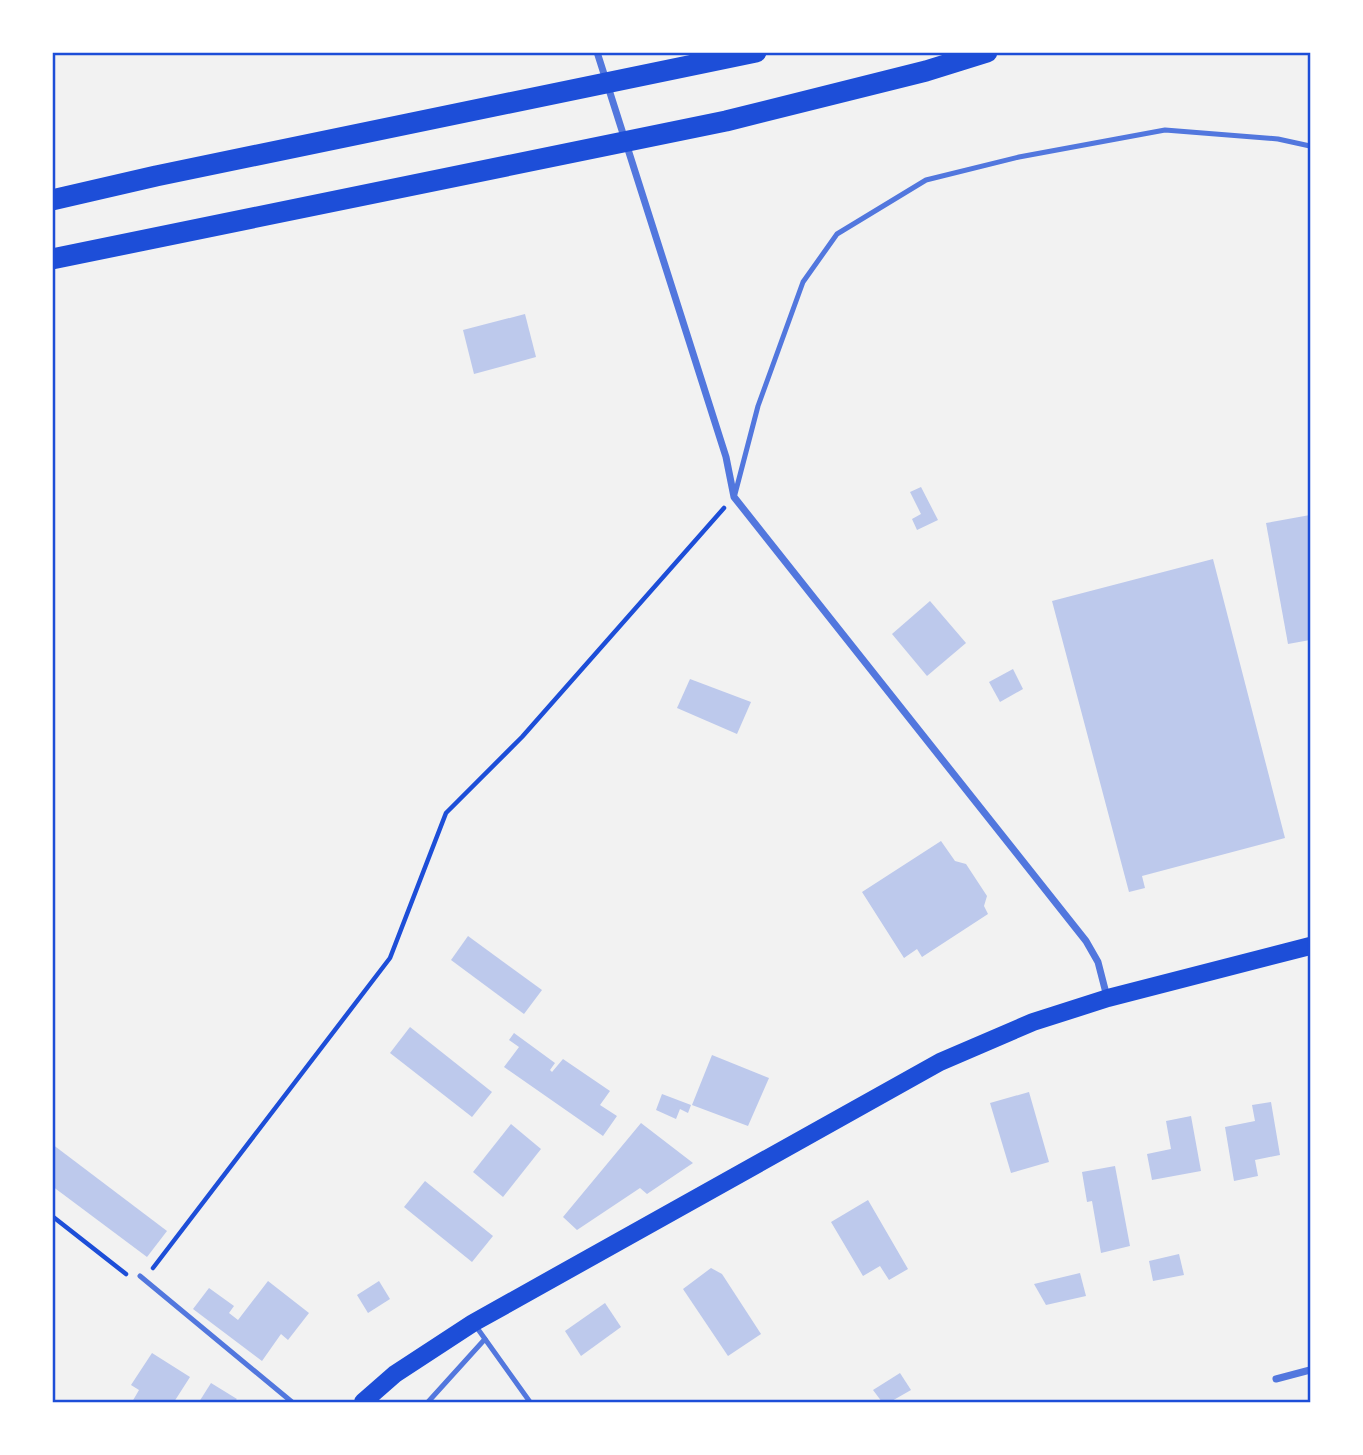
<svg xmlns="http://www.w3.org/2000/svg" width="1363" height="1455" viewBox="0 0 1363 1455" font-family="'PT Serif',serif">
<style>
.building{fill:#bdc9ec}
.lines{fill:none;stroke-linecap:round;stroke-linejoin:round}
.path{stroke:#1d4ed8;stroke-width:4.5}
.service{stroke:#5277de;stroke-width:5}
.minor{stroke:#5277de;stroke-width:7}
.primary{stroke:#1d4ed8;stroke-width:18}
.motorway{stroke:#1d4ed8;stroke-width:21}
.neatline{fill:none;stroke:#1d4ed8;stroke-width:2.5}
</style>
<rect width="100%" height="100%" fill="#f2f2f2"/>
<g class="building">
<path d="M 525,314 L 536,357 L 474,374 L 463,330 Z"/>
<path d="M 921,487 L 938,520 L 917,530 L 912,519 L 921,514 L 910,492 Z"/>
<path d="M 1310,515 L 1310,640 L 1288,644 L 1266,523 Z"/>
<path d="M 1213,559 L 1285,838 L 1142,876 L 1145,888 L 1129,892 L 1052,601 Z"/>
<path d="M 930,601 L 966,643 L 927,676 L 892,634 Z"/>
<path d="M 1013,669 L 1023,689 L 1000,702 L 989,682 Z"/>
<path d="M 690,679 L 751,702 L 737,734 L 677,708 Z"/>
<path d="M 941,841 L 955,861 L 966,864 L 987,896 L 984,906 L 988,914 L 922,957 L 917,949 L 904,958 L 862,892 Z"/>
<path d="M 468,936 L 542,990 L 524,1014 L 451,960 Z"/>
<path d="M 410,1027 L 492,1092 L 472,1117 L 390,1053 Z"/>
<path d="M 514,1033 L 555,1063 L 550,1070 L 552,1072 L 563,1059 L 610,1091 L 600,1105 L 617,1116 L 603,1136 L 504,1067 L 519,1047 L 509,1040 Z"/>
<path d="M 712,1055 L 769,1078 L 748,1126 L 692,1105 Z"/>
<path d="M 1029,1092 L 1049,1162 L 1011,1173 L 990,1103 Z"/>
<path d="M 662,1094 L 691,1105 L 688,1113 L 680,1109 L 676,1119 L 656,1110 Z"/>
<path d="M 1271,1102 L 1280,1155 L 1255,1160 L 1258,1176 L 1234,1181 L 1225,1127 L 1255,1121 L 1252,1105 Z"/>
<path d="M 1191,1116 L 1201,1171 L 1152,1180 L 1147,1154 L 1171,1149 L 1166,1121 Z"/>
<path d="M 641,1123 L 693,1163 L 647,1194 L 640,1188 L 577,1230 L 563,1217 Z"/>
<path d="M 511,1124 L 541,1149 L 503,1197 L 473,1172 Z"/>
<path d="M 52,1144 L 167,1231 L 147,1257 L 52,1186 Z"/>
<path d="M 1115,1166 L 1130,1246 L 1101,1253 L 1092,1201 L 1087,1202 L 1082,1172 Z"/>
<path d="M 425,1181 L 493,1236 L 472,1262 L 404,1207 Z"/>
<path d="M 868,1200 L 908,1269 L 889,1280 L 880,1266 L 863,1276 L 831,1222 Z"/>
<path d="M 1179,1254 L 1184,1275 L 1153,1281 L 1149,1261 Z"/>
<path d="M 711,1268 L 722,1274 L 761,1334 L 728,1356 L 683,1289 Z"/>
<path d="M 1080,1273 L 1086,1296 L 1046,1305 L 1034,1284 Z"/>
<path d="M 268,1281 L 309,1313 L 288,1340 L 281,1334 L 262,1361 L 193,1309 L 209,1288 L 234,1306 L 229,1313 L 238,1320 Z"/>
<path d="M 379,1281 L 390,1299 L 368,1313 L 357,1295 Z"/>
<path d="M 605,1303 L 621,1327 L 581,1356 L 565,1331 Z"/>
<path d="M 152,1353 L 190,1377 L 174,1402 L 132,1402 L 139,1390 L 131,1385 Z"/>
<path d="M 900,1373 L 911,1390 L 890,1402 L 882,1402 L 873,1390 Z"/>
<path d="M 211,1383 L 237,1399 L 234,1402 L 199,1402 Z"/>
</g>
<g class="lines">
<g class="path">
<path d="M 52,1216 L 126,1274"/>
<path d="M 153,1268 L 390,958 L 446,813 L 522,737 L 724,508"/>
</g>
<g class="service">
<path d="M 735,494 L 758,406 L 803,282 L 837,234 L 926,180 L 1019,157 L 1165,130 L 1278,139 L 1310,146"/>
<path d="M 140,1276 L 292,1402"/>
<path d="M 475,1325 L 530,1402"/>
<path d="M 428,1402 L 485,1339"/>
</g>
<g class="minor">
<path d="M 597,52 L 726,457 L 734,497 L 1086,941 L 1098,962 L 1107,997"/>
<path d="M 1276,1379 L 1310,1370"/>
</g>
<path class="primary" d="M 363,1402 L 395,1374 L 473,1323 L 940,1062 L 1033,1022 L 1108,998 L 1310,946"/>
<g class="motorway">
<path d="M 52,200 L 156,176 L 756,52"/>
<path d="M 52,259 L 726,121 L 926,71 L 987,52"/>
</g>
</g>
<rect width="1363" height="1455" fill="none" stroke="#ffffff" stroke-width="108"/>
<rect x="54" y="54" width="1255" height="1347" class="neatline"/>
</svg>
